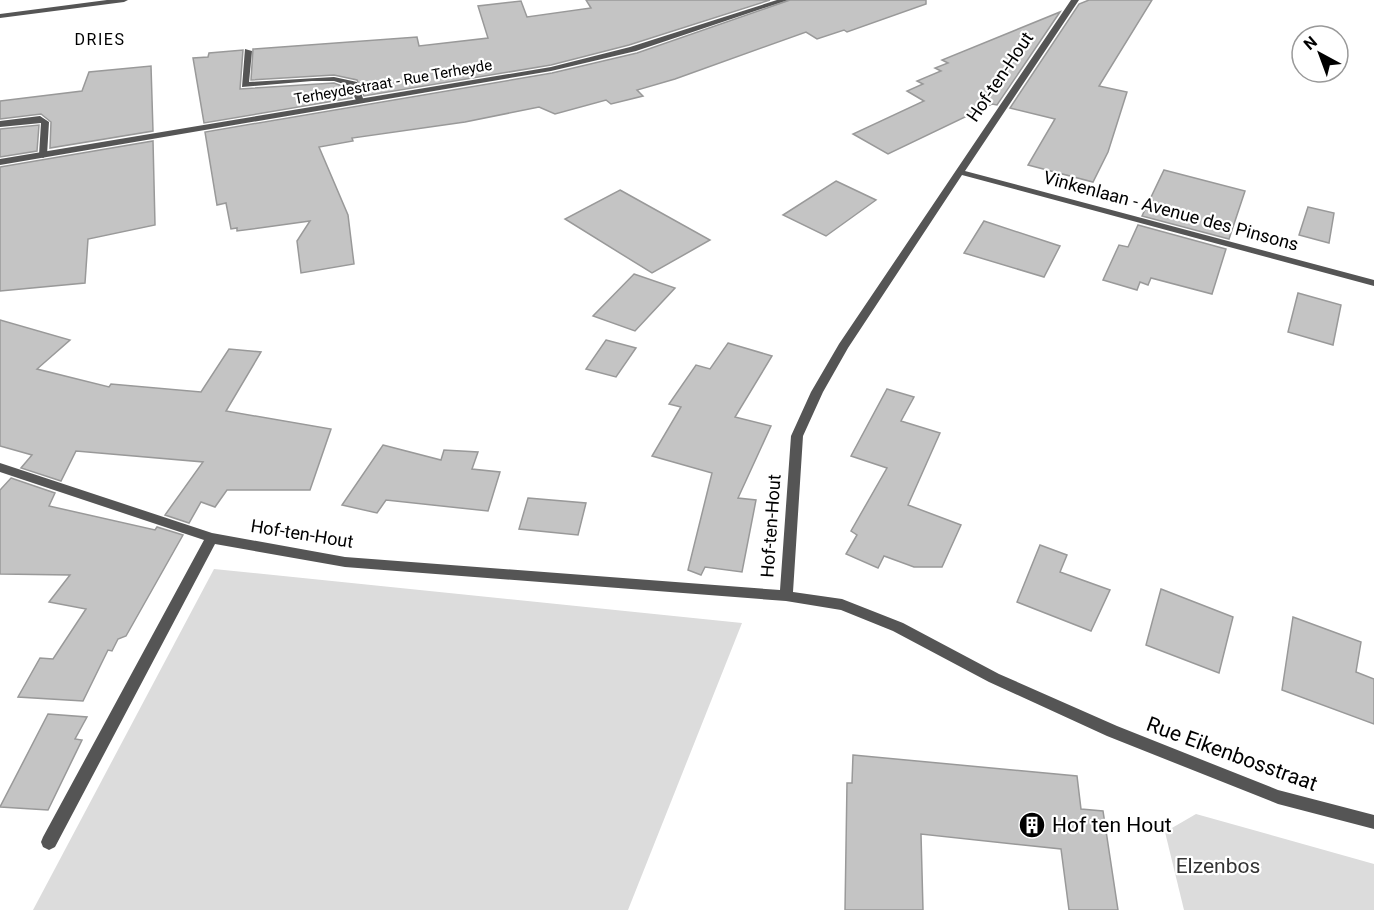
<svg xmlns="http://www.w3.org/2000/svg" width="1374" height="910" font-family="Roboto,sans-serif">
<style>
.green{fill:#dcdcdc}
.building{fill:#c4c4c4;stroke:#999;stroke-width:1.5}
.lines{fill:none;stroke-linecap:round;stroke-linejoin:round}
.service{fill:#555;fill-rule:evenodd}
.minor{fill:#555;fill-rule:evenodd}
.tertiary{fill:#555;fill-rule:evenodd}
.labels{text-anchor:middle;stroke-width:4.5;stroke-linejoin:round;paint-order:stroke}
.far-street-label{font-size:15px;fill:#000;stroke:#fff}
.far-neighbourhood-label{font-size:16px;letter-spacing:1.5px;fill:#000;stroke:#fff}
.street-label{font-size:18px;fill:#000;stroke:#fff}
.near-street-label{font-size:21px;fill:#000;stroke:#fff}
.near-poi-label{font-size:21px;fill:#000;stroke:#fff;text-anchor:start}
.near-park-label{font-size:21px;fill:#333;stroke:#fff}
</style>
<rect width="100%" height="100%" fill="#fff"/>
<!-- green -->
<g class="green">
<polygon points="214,569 742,623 628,910 33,910"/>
<polygon points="1196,814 1374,864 1374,910 1184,910 1165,832"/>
</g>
<!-- building -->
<g class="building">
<polygon points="586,0 770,0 629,45 551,65 364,96 357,80 334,75 251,80 253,49 417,37 419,46 488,38 478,6 521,1 527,17 591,8"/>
<polygon points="790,0 926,0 926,4 847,32 844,30 817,39 806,32 675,79 637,90 643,96 611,104 606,100 555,114 539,107 465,122 352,138 353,141 319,147 348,215 354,264 301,273 297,241 310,221 237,231 237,228 231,229 226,203 217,205 205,132 552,73 637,53"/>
<polygon points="1089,0 1152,0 1099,86 1127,92 1108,152 1093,182 1028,165 1055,119 1010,108 1079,4"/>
<polygon points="1060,12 997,105 992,104 888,154 853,134 924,101 907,91 923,84 917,81 941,71 935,68 948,63 942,60"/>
<polygon points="243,50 240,89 334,83 348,88 352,98 204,123 193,58 208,57 209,53"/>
<polygon points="151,66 153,131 50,148 51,122 41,114 0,119 0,101 82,91 89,72"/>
<polygon points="39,125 37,151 0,157 0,129"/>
<polygon points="153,141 155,225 88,239 85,283 0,291 0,167"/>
<polygon points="1164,170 1245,191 1229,239 1142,216"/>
<polygon points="836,181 876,200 826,236 783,215"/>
<polygon points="620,190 710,240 652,273 565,219"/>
<polygon points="1308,207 1334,213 1329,243 1299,235"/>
<polygon points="984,221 1060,246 1044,277 964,253"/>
<polygon points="1138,225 1226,249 1212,294 1151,278 1148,285 1140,282 1137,290 1103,280 1119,245 1128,247"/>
<polygon points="634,274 675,288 635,331 593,316"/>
<polygon points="1298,293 1341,305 1333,345 1288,332"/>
<polygon points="0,320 70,340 37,369 109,387 111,384 201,392 229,349 261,352 226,411 331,429 310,490 227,490 215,507 201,502 189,523 165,515 203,462 76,451 61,481 21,468 32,455 0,446"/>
<polygon points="606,340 636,348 616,377 586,369"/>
<polygon points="728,343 772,356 735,417 771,426 738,498 756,500 742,572 705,567 701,575 688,570 712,473 652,456 681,407 669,404 696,365 710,369"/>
<polygon points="887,389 914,397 901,421 940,433 908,505 961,525 942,567 914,567 884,556 878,568 846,554 857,535 851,531 887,468 851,456"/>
<polygon points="383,445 441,460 444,450 478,452 472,469 500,472 488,511 386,500 377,513 342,505"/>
<polygon points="11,478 55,493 49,506 155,530 157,527 183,535 126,636 118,639 112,651 108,650 83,701 18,697 40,658 53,659 86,609 49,602 70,575 0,574 0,490"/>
<polygon points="528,498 586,503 578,535 519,529"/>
<polygon points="1040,545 1067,555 1060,572 1110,590 1091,631 1017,602"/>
<polygon points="1161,589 1233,617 1219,673 1146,645"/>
<polygon points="1293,617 1361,642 1356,672 1374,679 1374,724 1282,690"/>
<polygon points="48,714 87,717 75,739 82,740 48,810 0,807"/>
<polygon points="853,755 1077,776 1081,809 1103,811 1118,910 1069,910 1061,849 921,834 923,910 845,910 847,783 852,783"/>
</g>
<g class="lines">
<!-- service -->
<g class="service">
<polygon points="245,49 252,51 249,82 334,77 357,82 364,101 357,103 350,86 334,81 312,81 242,87"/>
<polygon points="40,116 49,122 47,155 43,158 39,155 41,123 0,127 0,121"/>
</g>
<!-- minor -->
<g class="minor">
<polygon points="107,0 128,0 124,2 0,18 0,14"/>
<polygon points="1071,0 1079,0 965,171 1374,280 1374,286 962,175 848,348 823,392 803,436 793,592 842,599 903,623 999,674 1117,726 1278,790 1374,815 1374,829 1278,804 1107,736 989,682 893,631 841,610 786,601 345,567 215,544 55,847 49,850 43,847 41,842 43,837 204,540 0,472 0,463 212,533 345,557 780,590 791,436 811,392 839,344"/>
</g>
<!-- tertiary -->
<polygon class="tertiary" points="777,0 788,0 636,51 551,71 0,165 0,159 551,67 630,47"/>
</g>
<!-- icons -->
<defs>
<symbol id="building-disc" viewBox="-11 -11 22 22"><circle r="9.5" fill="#000" stroke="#fff"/><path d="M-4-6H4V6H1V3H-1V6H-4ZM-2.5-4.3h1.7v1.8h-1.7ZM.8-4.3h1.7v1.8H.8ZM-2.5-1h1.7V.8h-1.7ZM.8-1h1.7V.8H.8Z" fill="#fff"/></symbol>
</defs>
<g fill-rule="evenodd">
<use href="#building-disc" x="1017" y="810" width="30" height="30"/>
</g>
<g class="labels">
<!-- far-street labels -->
<g class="far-street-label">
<text transform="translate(393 82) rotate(-10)" y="5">Terheydestraat - Rue Terheyde</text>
</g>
<!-- far-neighbourhood labels -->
<g class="far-neighbourhood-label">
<text x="100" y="45">DRIES</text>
</g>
<!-- street labels -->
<g class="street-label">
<text transform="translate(1000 77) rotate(-56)" y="6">Hof-ten-Hout</text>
<text transform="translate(1171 211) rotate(15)" y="6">Vinkenlaan - Avenue des Pinsons</text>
<text transform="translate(771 526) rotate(-86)" y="6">Hof-ten-Hout</text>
<text transform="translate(302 534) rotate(9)" y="6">Hof-ten-Hout</text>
</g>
<!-- near-street labels -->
<g class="near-street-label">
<text transform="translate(1232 754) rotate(20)" y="7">Rue Eikenbosstraat</text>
</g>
<!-- near-poi labels -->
<g class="near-poi-label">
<text x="1052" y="832">Hof ten Hout</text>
</g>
<!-- near-park labels -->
<g class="near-park-label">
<text x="1218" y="873">Elzenbos</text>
</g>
</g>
<!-- north arrow -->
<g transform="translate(1320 54) rotate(319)"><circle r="28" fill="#ffffff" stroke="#999999" stroke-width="1.5"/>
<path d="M0-4.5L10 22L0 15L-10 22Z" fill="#000000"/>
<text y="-9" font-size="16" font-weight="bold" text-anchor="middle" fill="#000000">N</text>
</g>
</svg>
